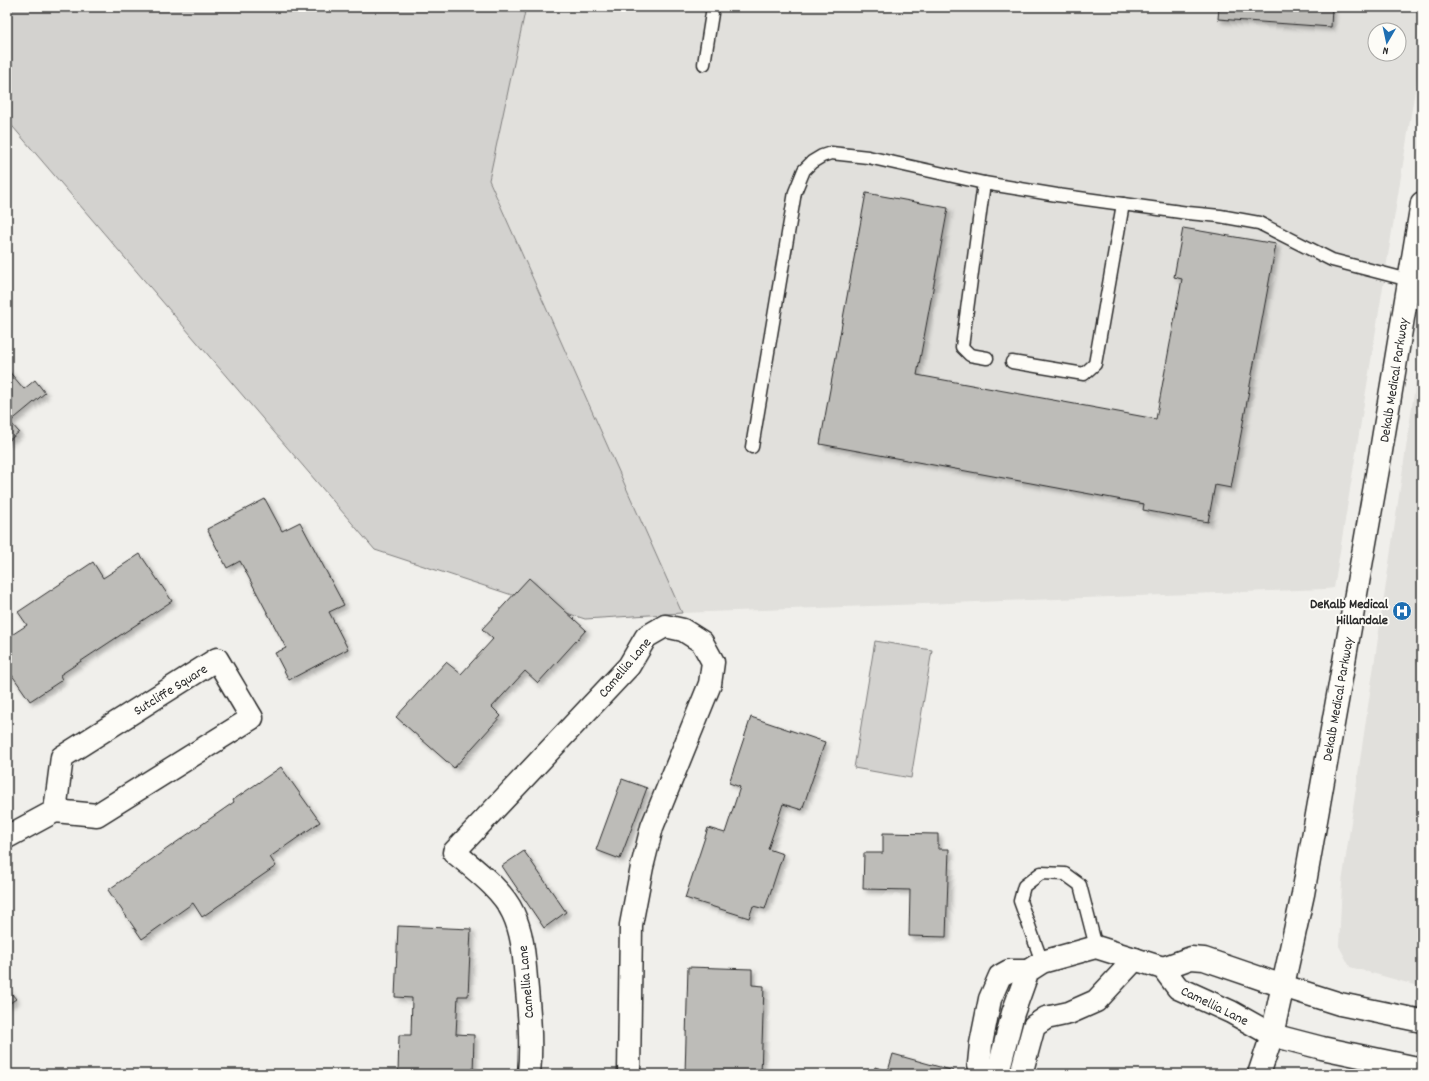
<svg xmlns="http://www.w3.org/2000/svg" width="1429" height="1081" font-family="Dekko,sans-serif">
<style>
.built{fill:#e1e0dc;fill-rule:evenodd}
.green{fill:#d3d2cf;stroke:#7f7e7d}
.building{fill:#bdbcb8;stroke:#2b2b2b;filter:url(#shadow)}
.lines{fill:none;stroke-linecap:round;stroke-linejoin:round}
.lane-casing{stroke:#2b2b2b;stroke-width:15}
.street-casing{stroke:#2b2b2b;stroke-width:25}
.secondary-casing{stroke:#2b2b2b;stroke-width:25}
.lane{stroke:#fdfcf7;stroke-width:12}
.street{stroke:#fdfcf7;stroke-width:22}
.secondary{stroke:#fdfcf7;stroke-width:22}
.labels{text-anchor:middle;stroke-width:4;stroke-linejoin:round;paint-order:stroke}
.street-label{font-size:14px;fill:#2b2b2b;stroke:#fdfcf7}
.poi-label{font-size:14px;font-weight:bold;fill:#2b2b2b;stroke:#fdfcf7;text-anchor:end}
</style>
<defs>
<filter id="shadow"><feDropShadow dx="3.5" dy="3.5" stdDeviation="2" flood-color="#0004"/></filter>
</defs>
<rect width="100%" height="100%" fill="#f0efeb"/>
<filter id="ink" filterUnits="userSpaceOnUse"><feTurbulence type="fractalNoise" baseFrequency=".025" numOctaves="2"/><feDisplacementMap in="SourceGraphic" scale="8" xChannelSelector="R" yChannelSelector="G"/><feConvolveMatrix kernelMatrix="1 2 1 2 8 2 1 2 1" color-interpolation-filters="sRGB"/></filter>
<g filter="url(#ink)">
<!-- built -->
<g class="built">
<path d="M526,7h896v40l-88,541 -9,1 -643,24 -193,-434zM1375,30h24v24h-24z"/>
<polygon points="1422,339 1422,987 1350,967 1339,946 1342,883"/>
</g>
<!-- green -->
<g class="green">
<polygon points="7,7 526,7 489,180 682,613 585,619 375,550 7,120"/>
<polygon points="875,641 932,650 911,778 854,768"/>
</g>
<!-- building -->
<g class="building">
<polygon points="1219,7 1332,7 1331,27 1218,19"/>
<polygon points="866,193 948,208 917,375 1156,419 1182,279 1174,277 1183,228 1276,244 1231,488 1215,485 1208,522 1143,510 1144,504 820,444"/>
<polygon points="7,369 24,389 35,380 45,393 10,422 19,432 7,442"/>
<polygon points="265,499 282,531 300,522 344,605 329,612 348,649 289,680 275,653 286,648 240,561 227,568 207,529"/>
<polygon points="140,554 172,601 60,675 62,680 30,701 7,668 7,638 27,625 18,612 93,562 103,578"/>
<polygon points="529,578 586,630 538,683 525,671 492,707 501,716 454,768 396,717 446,662 461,674 493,639 482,629"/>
<polygon points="751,717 825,742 802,810 783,804 768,849 783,854 765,909 753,906 749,918 685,898 708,828 725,833 740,787 729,783"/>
<polygon points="281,767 320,822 270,857 276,866 202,917 193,903 142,939 108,890 234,802 233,800"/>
<polygon points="622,779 647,788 620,859 596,850"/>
<polygon points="883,833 938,834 938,849 949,849 946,937 909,936 910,890 863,889 864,853 883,853"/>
<polygon points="524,851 566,912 544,928 502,866"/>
<polygon points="398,926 471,929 468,996 458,996 456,1034 474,1035 473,1074 398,1074 399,1035 411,1035 412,998 395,997"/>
<polygon points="688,967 752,969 752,985 764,986 761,1074 685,1074"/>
<polygon points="7,988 16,999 7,1005"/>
<polygon points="893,1054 954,1071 954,1074 873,1074 875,1067 888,1071"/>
</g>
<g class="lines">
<defs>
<g id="lane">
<polyline points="704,64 713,7"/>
<polyline points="984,183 962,347 970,355 987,358"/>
<polyline points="1012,362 1084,374 1095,364 1123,204"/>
<polyline points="752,447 795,192 804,170 812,162 822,156 831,153 868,157 984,183 1057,195 1188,213 1220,216 1259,223 1332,260 1409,280"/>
<polyline points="1042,962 1020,901 1024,886 1041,873 1065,874 1080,885 1096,947"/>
</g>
<g id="street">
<polyline points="7,837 55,811 97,815 252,718 217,659 62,757 55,811"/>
<polyline points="1163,968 1191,958 1204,959 1283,986"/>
<path d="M529,1074c3,-31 0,-64 -3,-95 -2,-22 -3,-45 -13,-66 -11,-24 -39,-44 -59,-61l175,-186 17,-29 19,-11 18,4 19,12 11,20 -3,22 -58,143 -10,40 -11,58 -2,149"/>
<polyline points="989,1074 979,1064 981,1044 990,999 1000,976 1009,971 1028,971"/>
<polyline points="1000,1074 999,1068 1013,1013 1028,971 1042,962 1096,947 1163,968 1178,988 1231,1012 1272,1035"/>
<polyline points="1021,1074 1034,1026 1046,1018 1069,1013 1096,1001 1135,959"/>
</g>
<g id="secondary">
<polyline points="1283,986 1340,1004 1422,1021"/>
<polyline points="1272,1035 1322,1048 1422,1069"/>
<polyline points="1259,1074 1272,1035 1303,894 1378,469 1422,203"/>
</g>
</defs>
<!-- lane casing -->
<use href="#lane" class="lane-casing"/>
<!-- street casing -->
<use href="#street" class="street-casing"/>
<!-- secondary casing -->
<use href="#secondary" class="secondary-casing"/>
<!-- lane -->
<use href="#lane" class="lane"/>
<!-- street -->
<use href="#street" class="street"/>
<!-- secondary -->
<use href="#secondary" class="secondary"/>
</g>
</g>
<!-- icons -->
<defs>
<symbol id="hospital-disc" viewBox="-11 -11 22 22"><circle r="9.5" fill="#1f6fb2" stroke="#fdfcf7"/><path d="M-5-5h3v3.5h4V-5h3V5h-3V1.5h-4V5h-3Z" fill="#fff"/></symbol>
</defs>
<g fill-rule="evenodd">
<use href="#hospital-disc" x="1391" y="600" width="22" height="22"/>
</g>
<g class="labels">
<!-- street labels -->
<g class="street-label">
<text transform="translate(1393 380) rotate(-81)" y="5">Dekalb Medical Parkway</text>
<text transform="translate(624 667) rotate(-50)" y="5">Camellia Lane</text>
<text transform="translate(170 689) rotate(-32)" y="5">Sutcliffe Square</text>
<text transform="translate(1337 699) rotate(-80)" y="5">Dekalb Medical Parkway</text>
<text transform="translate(525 982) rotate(-95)" y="5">Camellia Lane</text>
<text transform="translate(1215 1005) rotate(26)" y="5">Camellia Lane</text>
</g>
<!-- poi labels -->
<g class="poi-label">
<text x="1388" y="608">DeKalb Medical<tspan x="1388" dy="16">Hillandale</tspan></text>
</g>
</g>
<!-- margin -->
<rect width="1429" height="1081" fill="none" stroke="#fdfcf7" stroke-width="24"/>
<rect x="12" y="12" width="1405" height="1057" fill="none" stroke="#2b2b2b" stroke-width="1.5" filter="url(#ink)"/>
<!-- north arrow -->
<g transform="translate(1387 42) rotate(189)"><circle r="19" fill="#fdfcf7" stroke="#a9a8a5"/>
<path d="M0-3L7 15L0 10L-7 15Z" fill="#1f6fb2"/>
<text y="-6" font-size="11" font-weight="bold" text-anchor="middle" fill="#2b2b2b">N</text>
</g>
</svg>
